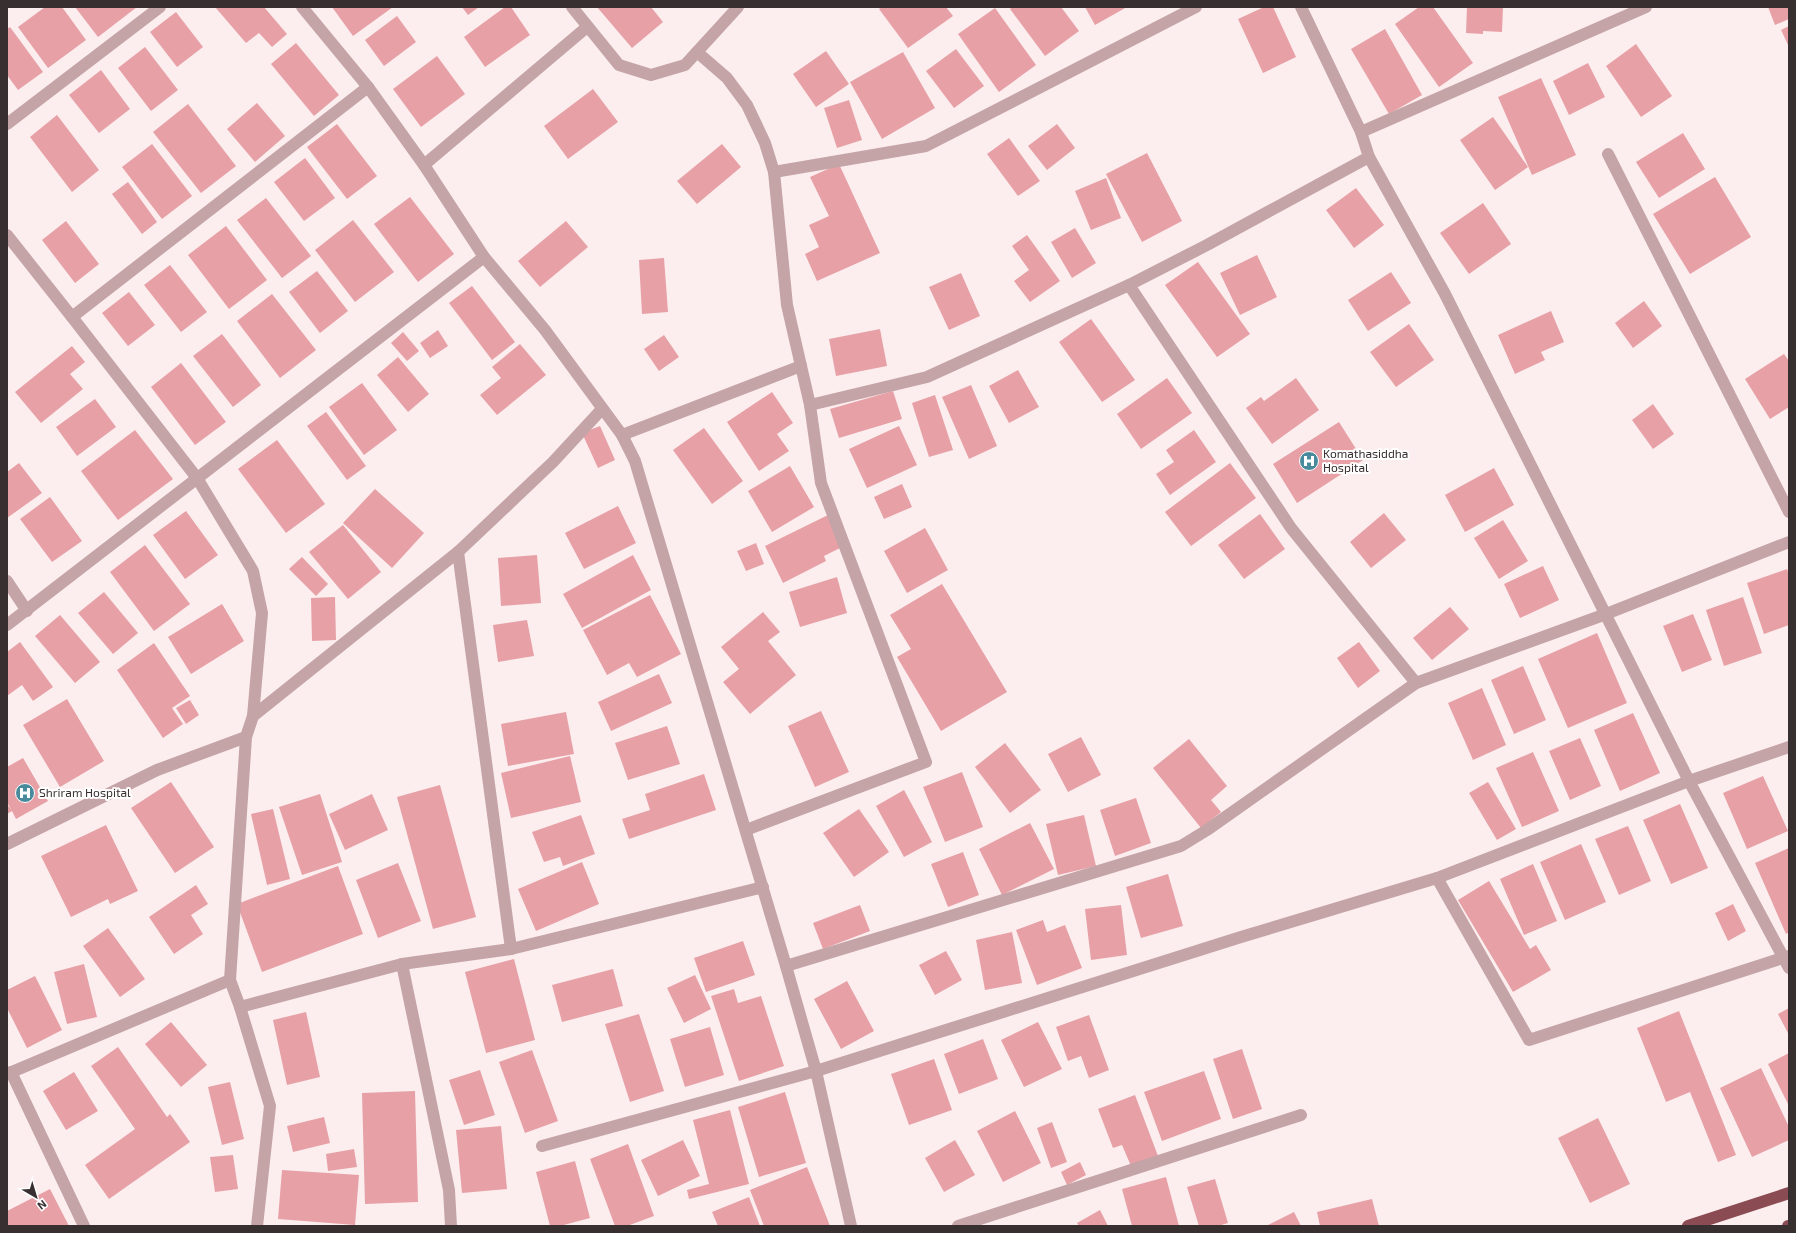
<svg xmlns="http://www.w3.org/2000/svg" width="1796" height="1233" font-family="'Exo 2',sans-serif">
<style>
.building{fill:#e7a0a6}
.lines{fill:none;stroke-linecap:round;stroke-linejoin:round}
.minor{stroke:#c5a4a7;stroke-width:12}
.highway{stroke:#8a4b52;stroke-width:12}
.labels{text-anchor:middle;stroke-width:4;stroke-linejoin:round;paint-order:stroke}
.poi-label{font-size:12px;fill:#382f30;stroke:#fff;text-anchor:start}
</style>
<rect width="100%" height="100%" fill="#fceeef"/>
<!-- building -->
<g class="building">
<polygon points="45,7 62,7 86,40 48,68 18,27"/>
<polygon points="75,7 137,7 98,37"/>
<polygon points="215,7 264,7 287,34 272,47 259,33 246,43"/>
<polygon points="332,7 393,7 353,36"/>
<polygon points="462,7 479,7 468,15"/>
<polygon points="505,7 511,7 530,35 485,67 464,37"/>
<polygon points="597,7 651,7 663,22 632,48"/>
<polygon points="882,7 946,7 953,16 908,48 879,9"/>
<polygon points="1012,7 1061,7 1079,31 1045,56 1010,9"/>
<polygon points="1085,7 1127,7 1095,25"/>
<polygon points="1264,7 1273,7 1296,57 1263,73 1238,19"/>
<polygon points="1419,7 1433,7 1473,63 1439,87 1395,24"/>
<polygon points="1467,7 1503,7 1502,32 1483,31 1483,34 1466,33"/>
<polygon points="1768,7 1789,7 1789,19 1775,25"/>
<polygon points="995,8 1036,65 999,92 958,34"/>
<polygon points="176,12 203,47 177,67 150,32"/>
<polygon points="397,16 416,42 384,66 365,40"/>
<polygon points="1789,26 1789,47 1781,30"/>
<polygon points="10,27 43,72 18,90 7,75 7,29"/>
<polygon points="1385,29 1422,95 1389,114 1351,49"/>
<polygon points="296,43 339,95 314,116 271,64"/>
<polygon points="1636,44 1672,96 1641,117 1606,66"/>
<polygon points="145,47 178,90 151,111 118,68"/>
<polygon points="956,49 984,86 954,108 926,71"/>
<polygon points="826,51 849,84 816,107 793,74"/>
<polygon points="903,52 935,108 882,139 850,82"/>
<polygon points="437,56 465,94 421,127 393,89"/>
<polygon points="1588,63 1605,97 1569,115 1553,81"/>
<polygon points="101,70 130,109 99,133 69,95"/>
<polygon points="1541,78 1576,155 1532,175 1498,97"/>
<polygon points="593,89 618,122 568,159 544,126"/>
<polygon points="849,100 862,140 837,148 824,108"/>
<polygon points="257,103 285,136 255,162 227,129"/>
<polygon points="188,104 236,166 201,193 153,132"/>
<polygon points="57,115 99,170 72,192 30,137"/>
<polygon points="1493,117 1528,167 1495,190 1460,140"/>
<polygon points="337,124 377,176 347,199 307,147"/>
<polygon points="1057,124 1075,148 1047,170 1028,146"/>
<polygon points="1683,133 1705,169 1659,198 1636,162"/>
<polygon points="1009,138 1040,181 1018,196 987,154"/>
<polygon points="152,144 192,196 162,219 122,167"/>
<polygon points="722,144 741,167 697,204 677,181"/>
<polygon points="1147,153 1182,221 1142,242 1106,174"/>
<polygon points="305,158 335,198 304,221 274,182"/>
<polygon points="839,164 880,253 817,281 805,254 819,247 809,225 829,216 810,177"/>
<polygon points="1715,177 1751,237 1690,274 1653,214"/>
<polygon points="1106,178 1121,218 1091,230 1075,191"/>
<polygon points="128,182 157,222 142,234 112,194"/>
<polygon points="1356,188 1384,225 1354,248 1326,210"/>
<polygon points="410,197 454,254 418,282 374,224"/>
<polygon points="266,198 311,256 282,278 237,220"/>
<polygon points="1483,203 1511,244 1469,274 1440,233"/>
<polygon points="353,220 394,272 355,302 315,250"/>
<polygon points="66,221 99,264 75,283 42,240"/>
<polygon points="566,221 588,247 540,287 518,261"/>
<polygon points="226,226 267,280 229,309 188,255"/>
<polygon points="1075,228 1096,263 1072,278 1051,242"/>
<polygon points="1027,235 1060,281 1030,302 1014,281 1029,270 1012,246"/>
<polygon points="1257,255 1277,297 1240,315 1220,273"/>
<polygon points="664,258 668,312 642,314 639,260"/>
<polygon points="1198,262 1250,334 1217,357 1165,285"/>
<polygon points="170,265 207,312 181,332 144,285"/>
<polygon points="317,271 348,311 320,333 289,292"/>
<polygon points="1391,272 1411,303 1368,331 1348,300"/>
<polygon points="961,273 980,316 949,330 929,287"/>
<polygon points="472,286 515,342 492,360 449,303"/>
<polygon points="129,292 155,325 128,346 102,313"/>
<polygon points="272,294 316,350 280,378 237,321"/>
<polygon points="1644,301 1662,326 1633,348 1615,323"/>
<polygon points="1551,311 1564,342 1541,352 1545,360 1515,374 1498,335"/>
<polygon points="1091,319 1135,380 1102,402 1059,342"/>
<polygon points="1409,324 1434,360 1396,387 1370,352"/>
<polygon points="880,329 887,366 836,376 829,339"/>
<polygon points="438,330 448,346 430,358 420,343"/>
<polygon points="403,332 419,351 407,361 391,343"/>
<polygon points="222,334 261,385 233,407 193,356"/>
<polygon points="664,335 679,357 659,371 644,349"/>
<polygon points="520,344 546,375 497,415 480,395 501,378 492,367"/>
<polygon points="72,346 85,362 70,374 83,389 41,423 15,392"/>
<polygon points="1784,354 1789,361 1789,407 1770,419 1745,379"/>
<polygon points="398,357 429,394 408,412 377,375"/>
<polygon points="181,363 226,422 195,445 151,387"/>
<polygon points="1018,370 1039,407 1009,423 989,386"/>
<polygon points="1167,378 1192,413 1141,449 1117,414"/>
<polygon points="1296,378 1319,410 1272,444 1246,408 1261,397 1264,401"/>
<polygon points="362,383 397,430 364,455 329,407"/>
<polygon points="971,385 997,446 969,459 942,397"/>
<polygon points="893,391 902,419 839,438 830,409"/>
<polygon points="772,392 793,423 777,434 789,451 759,471 727,422"/>
<polygon points="935,395 953,450 929,457 912,403"/>
<polygon points="95,399 116,427 77,456 56,427"/>
<polygon points="1653,404 1674,434 1653,449 1632,420"/>
<polygon points="326,412 366,466 347,480 307,426"/>
<polygon points="1339,422 1363,460 1297,503 1273,464"/>
<polygon points="600,426 615,460 598,468 582,433"/>
<polygon points="899,426 917,465 867,488 849,449"/>
<polygon points="704,428 743,481 712,504 673,450"/>
<polygon points="135,430 173,479 118,520 81,471"/>
<polygon points="1194,430 1216,462 1170,495 1156,474 1174,462 1166,450"/>
<polygon points="277,440 325,504 286,533 238,469"/>
<polygon points="19,463 42,493 7,518 7,472"/>
<polygon points="1230,463 1256,498 1191,546 1165,512"/>
<polygon points="790,466 814,507 772,532 748,491"/>
<polygon points="1494,468 1514,505 1465,532 1445,495"/>
<polygon points="902,484 912,507 884,519 874,497"/>
<polygon points="375,489 424,533 392,568 343,523"/>
<polygon points="50,497 82,541 52,562 20,519"/>
<polygon points="618,506 636,543 584,569 565,533"/>
<polygon points="186,511 218,555 185,579 153,535"/>
<polygon points="1384,513 1406,540 1371,568 1350,542"/>
<polygon points="1260,514 1285,549 1244,579 1218,545"/>
<polygon points="828,515 844,546 824,556 826,561 783,583 765,546"/>
<polygon points="1503,520 1528,561 1499,579 1474,538"/>
<polygon points="343,525 381,572 348,599 309,552"/>
<polygon points="925,528 948,570 907,593 884,551"/>
<polygon points="756,543 764,564 746,571 737,551"/>
<polygon points="145,545 190,604 154,631 110,572"/>
<polygon points="537,555 541,603 501,606 498,558"/>
<polygon points="633,555 651,590 582,628 563,594"/>
<polygon points="302,557 328,584 316,596 289,569"/>
<polygon points="1543,566 1559,600 1520,618 1504,584"/>
<polygon points="1787,569 1789,575 1789,625 1764,634 1747,583"/>
<polygon points="837,577 847,613 800,627 789,592"/>
<polygon points="942,584 1007,692 941,731 897,657 911,649 890,615"/>
<polygon points="104,592 138,633 113,654 78,613"/>
<polygon points="650,595 681,654 637,677 629,663 607,675 583,630"/>
<polygon points="335,597 336,640 312,641 311,598"/>
<polygon points="1743,597 1762,653 1724,666 1706,610"/>
<polygon points="222,604 244,641 191,674 168,637"/>
<polygon points="1450,607 1469,629 1432,660 1413,638"/>
<polygon points="763,612 780,632 768,641 796,675 750,714 723,682 739,669 721,647"/>
<polygon points="1693,614 1712,660 1682,672 1663,626"/>
<polygon points="60,615 100,662 75,683 35,636"/>
<polygon points="527,620 534,656 498,662 493,625"/>
<polygon points="1597,633 1627,703 1568,728 1538,659"/>
<polygon points="20,642 53,687 33,701 22,685 7,696 7,652"/>
<polygon points="1359,642 1380,671 1358,688 1337,658"/>
<polygon points="154,643 190,696 172,708 183,724 163,738 117,670"/>
<polygon points="1523,666 1546,720 1514,734 1491,680"/>
<polygon points="659,674 672,703 611,731 598,702"/>
<polygon points="1482,688 1506,745 1473,760 1448,703"/>
<polygon points="67,699 104,761 60,787 23,725"/>
<polygon points="190,700 199,715 186,724 176,708"/>
<polygon points="821,711 849,772 815,787 788,726"/>
<polygon points="566,712 574,754 508,766 501,724"/>
<polygon points="1633,713 1660,773 1620,791 1594,730"/>
<polygon points="667,726 680,764 628,780 615,743"/>
<polygon points="1081,737 1101,775 1068,792 1048,754"/>
<polygon points="1580,738 1601,786 1570,800 1549,751"/>
<polygon points="1189,739 1227,786 1211,800 1221,812 1201,828 1153,768"/>
<polygon points="1005,743 1041,790 1010,813 975,767"/>
<polygon points="1533,752 1559,811 1522,827 1496,768"/>
<polygon points="570,756 581,802 511,818 501,773"/>
<polygon points="23,758 48,801 16,819 12,811 7,814 7,804 11,810 7,802 7,767"/>
<polygon points="962,772 983,827 945,842 923,787"/>
<polygon points="704,774 716,810 629,839 622,819 650,810 645,794"/>
<polygon points="1763,776 1788,831 1747,849 1723,793"/>
<polygon points="171,782 214,847 175,873 131,808"/>
<polygon points="1488,782 1516,829 1497,840 1469,793"/>
<polygon points="440,785 476,917 433,929 397,797"/>
<polygon points="904,790 932,842 904,857 876,806"/>
<polygon points="320,794 342,862 302,875 279,807"/>
<polygon points="372,794 388,830 345,850 329,814"/>
<polygon points="1136,798 1151,843 1115,856 1100,810"/>
<polygon points="1680,804 1708,868 1671,884 1643,820"/>
<polygon points="273,809 290,879 267,885 251,814"/>
<polygon points="859,809 889,852 854,877 823,833"/>
<polygon points="581,815 595,854 563,866 560,857 544,862 532,832"/>
<polygon points="1084,815 1096,866 1058,875 1046,824"/>
<polygon points="1030,823 1054,869 1002,895 979,849"/>
<polygon points="106,825 138,891 110,904 108,899 71,917 41,856"/>
<polygon points="1628,826 1651,881 1619,895 1595,839"/>
<polygon points="1581,844 1606,902 1565,920 1540,862"/>
<polygon points="1789,848 1789,932 1786,934 1755,863"/>
<polygon points="963,852 979,895 948,907 931,864"/>
<polygon points="582,862 599,904 536,931 518,889"/>
<polygon points="398,863 421,921 378,938 356,880"/>
<polygon points="1533,864 1557,921 1524,935 1500,879"/>
<polygon points="338,866 363,934 262,972 237,904"/>
<polygon points="1168,874 1183,926 1141,938 1126,887"/>
<polygon points="1489,881 1530,949 1536,945 1551,970 1513,992 1458,900"/>
<polygon points="196,885 208,904 191,915 203,934 174,954 149,917"/>
<polygon points="1733,904 1746,931 1728,941 1715,913"/>
<polygon points="860,905 870,931 823,949 813,923"/>
<polygon points="1121,905 1127,955 1091,960 1085,909"/>
<polygon points="1043,920 1047,932 1065,925 1082,968 1037,985 1016,930"/>
<polygon points="108,928 145,979 120,997 83,946"/>
<polygon points="1012,932 1022,983 985,990 976,940"/>
<polygon points="743,941 755,975 706,992 694,958"/>
<polygon points="946,951 962,980 935,995 919,965"/>
<polygon points="514,959 535,1040 486,1053 465,972"/>
<polygon points="84,964 97,1017 67,1024 54,972"/>
<polygon points="613,969 623,1006 562,1022 552,985"/>
<polygon points="695,975 711,1009 684,1023 667,988"/>
<polygon points="35,976 62,1030 27,1048 7,1008 7,990"/>
<polygon points="847,981 874,1031 841,1049 814,999"/>
<polygon points="734,989 738,1003 761,996 784,1066 739,1081 711,996"/>
<polygon points="1789,1008 1789,1035 1778,1014"/>
<polygon points="1679,1011 1736,1155 1718,1162 1690,1092 1666,1102 1637,1028"/>
<polygon points="306,1012 320,1077 287,1085 273,1020"/>
<polygon points="639,1014 664,1091 630,1102 605,1024"/>
<polygon points="1089,1015 1109,1070 1089,1078 1081,1056 1068,1061 1056,1027"/>
<polygon points="171,1022 207,1065 181,1087 145,1044"/>
<polygon points="1038,1022 1062,1069 1024,1087 1001,1040"/>
<polygon points="710,1027 724,1075 685,1087 670,1039"/>
<polygon points="983,1039 998,1079 959,1094 944,1054"/>
<polygon points="118,1047 167,1117 170,1114 190,1142 109,1199 85,1165 135,1129 91,1066"/>
<polygon points="1242,1049 1262,1109 1233,1119 1213,1059"/>
<polygon points="532,1050 558,1121 525,1133 499,1062"/>
<polygon points="1789,1053 1789,1106 1768,1064"/>
<polygon points="934,1059 952,1110 909,1125 891,1074"/>
<polygon points="1761,1068 1789,1127 1789,1140 1752,1157 1720,1088"/>
<polygon points="480,1070 495,1115 464,1125 449,1080"/>
<polygon points="1204,1071 1221,1119 1162,1141 1144,1092"/>
<polygon points="74,1072 98,1111 66,1130 43,1091"/>
<polygon points="230,1082 244,1139 222,1145 208,1087"/>
<polygon points="415,1091 418,1202 365,1204 362,1093"/>
<polygon points="785,1092 806,1163 759,1177 738,1107"/>
<polygon points="1135,1095 1158,1156 1131,1166 1122,1145 1113,1148 1098,1109"/>
<polygon points="730,1110 749,1184 689,1199 687,1190 709,1184 693,1120"/>
<polygon points="1015,1111 1041,1163 1003,1182 977,1131"/>
<polygon points="324,1117 330,1143 293,1152 287,1126"/>
<polygon points="1598,1118 1630,1184 1590,1203 1558,1138"/>
<polygon points="1052,1122 1067,1162 1051,1168 1037,1128"/>
<polygon points="501,1126 507,1189 462,1193 456,1130"/>
<polygon points="683,1140 700,1176 658,1196 641,1160"/>
<polygon points="955,1140 975,1175 944,1192 925,1158"/>
<polygon points="628,1144 654,1216 627,1226 615,1226 590,1159"/>
<polygon points="354,1149 357,1167 328,1171 326,1154"/>
<polygon points="233,1155 238,1189 215,1192 210,1157"/>
<polygon points="575,1161 590,1218 560,1226 550,1226 536,1172"/>
<polygon points="1080,1162 1086,1175 1067,1185 1061,1172"/>
<polygon points="807,1167 830,1226 764,1226 750,1190"/>
<polygon points="282,1170 359,1175 355,1225 278,1219"/>
<polygon points="1166,1177 1179,1226 1132,1226 1122,1189"/>
<polygon points="1215,1179 1228,1223 1218,1226 1199,1226 1187,1187"/>
<polygon points="50,1189 69,1226 7,1226 7,1211"/>
<polygon points="749,1197 760,1226 718,1226 712,1212"/>
<polygon points="1372,1199 1379,1226 1320,1226 1317,1212"/>
<polygon points="1100,1210 1108,1226 1079,1226 1077,1223"/>
<polygon points="1294,1212 1301,1226 1266,1226"/>
</g>
<g class="lines">
<!-- minor -->
<g class="minor">
<polyline points="302,7 368,87 424,165 484,257 545,330 622,435 635,461 786,966 816,1071 851,1226"/>
<polyline points="572,7 619,65 651,75 685,65 738,7"/>
<polyline points="1301,7 1361,132 1369,157 1445,294 1689,781 1789,968"/>
<polyline points="697,52 727,78 747,105 765,143 774,172 787,305 810,405 821,483 926,762 746,830"/>
<polyline points="7,124 160,7"/>
<polyline points="1361,132 1646,7"/>
<polyline points="1608,154 1789,512"/>
<polyline points="424,165 587,27"/>
<polyline points="774,172 926,146 1196,7"/>
<polyline points="7,235 72,317 197,478 253,571 262,613 253,716 246,737 230,980 240,1007 270,1106 257,1226"/>
<polyline points="1129,285 1291,528 1416,683"/>
<polyline points="72,317 368,87"/>
<polyline points="810,405 927,377 1129,285 1207,245 1369,157"/>
<polyline points="622,435 801,366"/>
<polyline points="458,552 511,949"/>
<polyline points="7,581 27,611"/>
<polyline points="7,625 484,257"/>
<polyline points="253,716 458,552 553,462 602,409"/>
<polyline points="7,844 157,770 246,737"/>
<polyline points="1437,878 1689,781 1789,747"/>
<polyline points="402,964 511,949 763,887"/>
<polyline points="786,966 1181,846 1207,830 1416,683 1606,614 1789,542"/>
<polyline points="240,1007 402,964 449,1190 451,1226"/>
<polyline points="11,1072 84,1226"/>
<polyline points="7,1074 230,980"/>
<polyline points="542,1146 816,1071 1241,937 1437,878 1529,1040 1789,956"/>
<polyline points="958,1226 1301,1115"/>
</g>
<!-- highway -->
<g class="highway">
<polyline points="1688,1226 1789,1193"/>
<polyline points="1788,1226 1789,1226"/>
</g>
</g>
<!-- icons -->
<defs>
<symbol id="hospital-disc" viewBox="-11 -11 22 22"><circle r="9.5" fill="#498b9c" stroke="#fff"/><path d="M-5-5h3v3.5h4V-5h3V5h-3V1.5h-4V5h-3Z" fill="#fff"/></symbol>
</defs>
<g fill-rule="evenodd">
<use href="#hospital-disc" x="1298" y="450" width="22" height="22"/>
<use href="#hospital-disc" x="14" y="782" width="22" height="22"/>
</g>
<g class="labels">
<!-- poi labels -->
<g class="poi-label">
<text x="1323" y="458">Komathasiddha<tspan x="1323" dy="14">Hospital</tspan></text>
<text x="39" y="797">Shriram Hospital</text>
</g>
</g>
<!-- border -->
<rect width="1796" height="1233" fill="none" stroke="#382f30" stroke-width="16"/>
<!-- north arrow -->
<g transform="translate(36 1197) rotate(142)" stroke="#ffffff" stroke-width="3" paint-order="stroke">
<path d="M0-3L7 15L0 10L-7 15Z" fill="#382f30"/>
<text y="-6" font-size="11" font-weight="bold" text-anchor="middle" fill="#382f30">N</text>
</g>
</svg>
